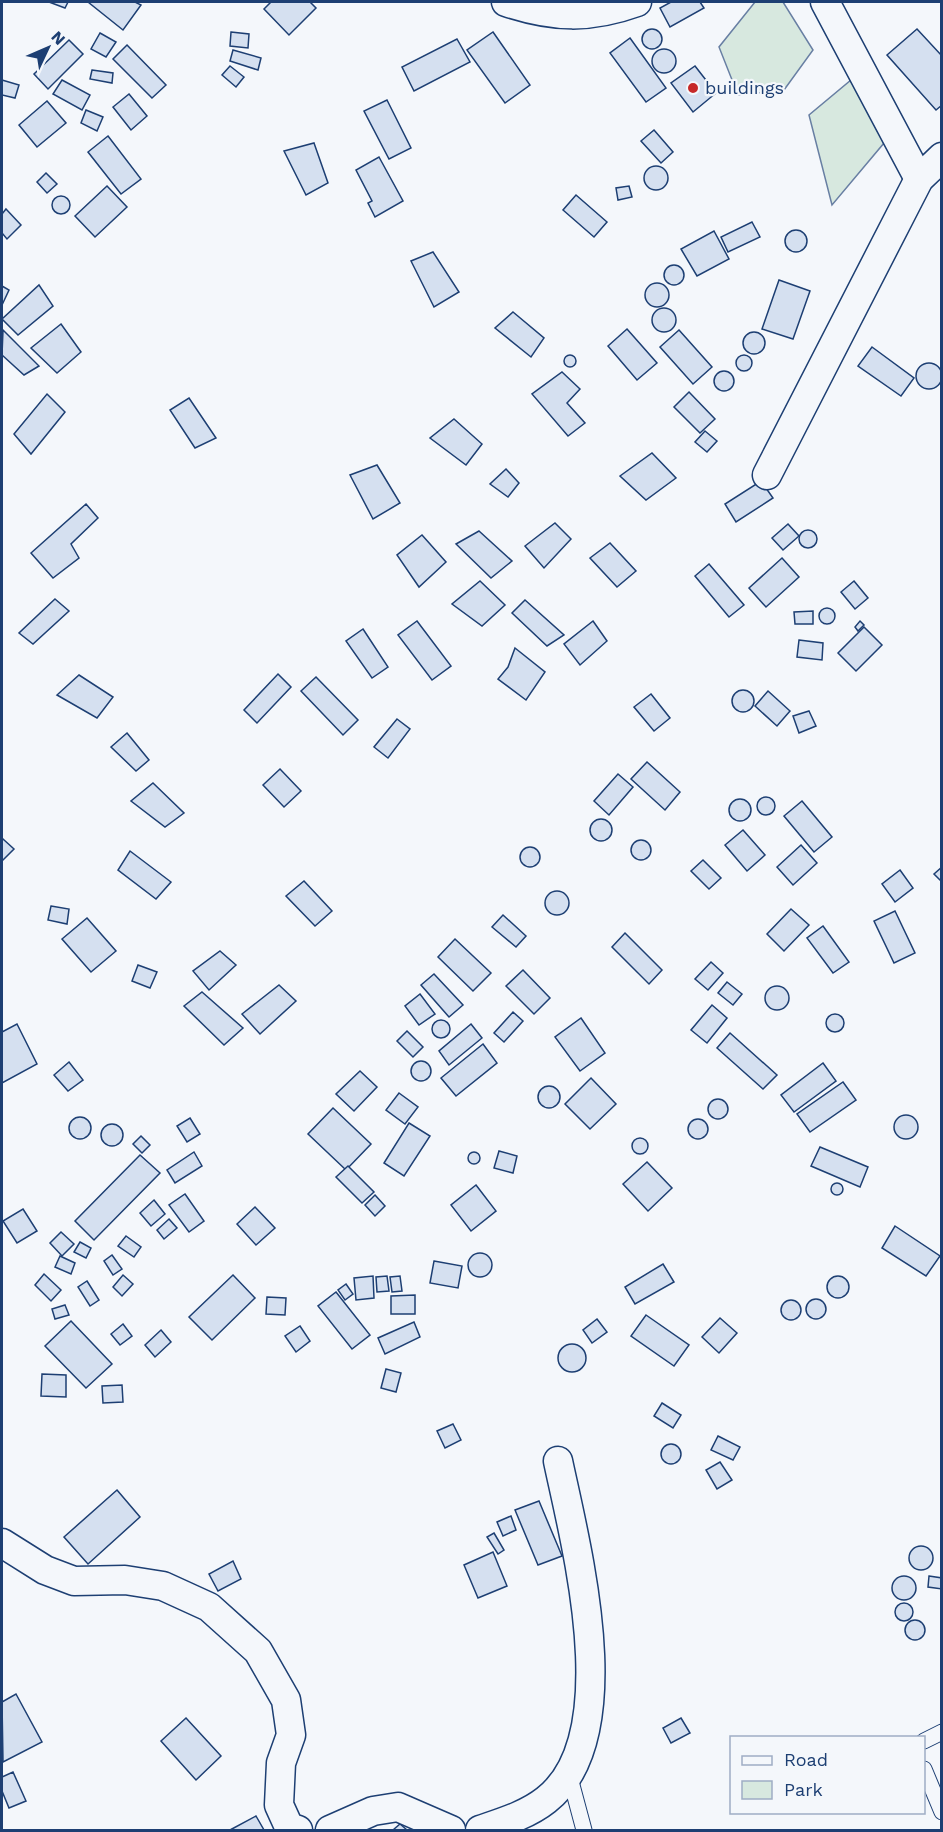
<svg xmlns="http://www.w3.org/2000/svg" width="943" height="1832" font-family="'Work Sans',sans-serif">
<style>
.green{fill:#d7e8df;stroke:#687fa3;stroke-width:1.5}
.building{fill:#d5e0f0;stroke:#1d3f73;stroke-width:1.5}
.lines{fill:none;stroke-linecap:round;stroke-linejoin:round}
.service-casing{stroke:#1d3f73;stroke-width:17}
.minor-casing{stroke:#1d3f73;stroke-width:31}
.service{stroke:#f4f7fb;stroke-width:15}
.minor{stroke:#f4f7fb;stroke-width:28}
.poi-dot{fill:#c62828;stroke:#f4f7fb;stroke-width:2}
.labels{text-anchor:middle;stroke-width:4.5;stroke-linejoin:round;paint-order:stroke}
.poi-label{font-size:18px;fill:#1d3f73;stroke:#f4f7fb;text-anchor:start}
</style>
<rect width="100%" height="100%" fill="#f4f7fb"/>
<!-- green -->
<g class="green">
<polygon points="755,2 783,2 813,50 784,90 738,95 719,47"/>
<polygon points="857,75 884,143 832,205 809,115"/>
</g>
<!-- building -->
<g class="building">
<polygon points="49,2 68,2 65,8"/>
<polygon points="88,2 135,2 141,5 123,30"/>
<polygon points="271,2 310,2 316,8 289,35 264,9"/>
<polygon points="671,2 700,2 704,8 670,27 660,8"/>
<circle cx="652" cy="39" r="10"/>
<polygon points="917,29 942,56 942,105 936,110 887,55"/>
<polygon points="231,32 249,34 248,48 230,46"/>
<polygon points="493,32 530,85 505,103 467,50"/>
<polygon points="100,33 116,42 106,57 91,49"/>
<polygon points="630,38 666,88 646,102 610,53"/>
<polygon points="457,39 470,62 414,91 402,67"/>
<polygon points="69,40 83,54 48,89 34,74"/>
<polygon points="127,45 166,85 152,98 113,59"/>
<circle cx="664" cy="61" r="12"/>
<polygon points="233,50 261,58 258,70 230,61"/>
<polygon points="230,66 244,77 236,87 222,75"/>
<polygon points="695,66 716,93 693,112 671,83"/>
<polygon points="92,70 113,73 112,83 90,79"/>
<polygon points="2,80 19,85 15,98 2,95"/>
<polygon points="62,80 90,95 82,110 53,94"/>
<polygon points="129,94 147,116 131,130 113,107"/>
<polygon points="387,100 411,148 389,159 364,111"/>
<polygon points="47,101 66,123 37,147 19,125"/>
<polygon points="86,110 103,117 97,131 81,123"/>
<polygon points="654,130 673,152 661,163 641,141"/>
<polygon points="108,136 141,179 121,194 88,152"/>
<polygon points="314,143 328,183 306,195 284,151"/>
<polygon points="379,157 403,201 375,217 368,203 372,201 356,170"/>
<circle cx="656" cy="178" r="12"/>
<polygon points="46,173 57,184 47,193 37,182"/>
<polygon points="107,186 127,207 95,237 75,216"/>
<polygon points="629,186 632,197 618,200 616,188"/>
<polygon points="576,195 607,222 594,237 563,210"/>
<circle cx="61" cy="205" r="9"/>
<polygon points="6,209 21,225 7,239 2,233 2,214"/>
<polygon points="752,222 760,237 728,252 721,237"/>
<circle cx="796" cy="241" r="11"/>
<polygon points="714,231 729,259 697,276 681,249"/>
<polygon points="433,252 459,292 434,307 411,261"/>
<circle cx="674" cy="275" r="10"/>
<polygon points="779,280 810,291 793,339 762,329"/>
<circle cx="657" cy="295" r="12"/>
<polygon points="39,285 53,306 18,335 2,319"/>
<polygon points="2,286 9,290 2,305"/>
<circle cx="664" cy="320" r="12"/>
<polygon points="513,312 544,338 531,357 495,328"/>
<polygon points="61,324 81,352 57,373 31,348"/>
<polygon points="627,329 657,363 637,380 608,346"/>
<polygon points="3,330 39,366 24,375 2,355"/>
<polygon points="679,330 712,367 693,384 660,347"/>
<circle cx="754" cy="343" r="11"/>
<polygon points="872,347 914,378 901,396 858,366"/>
<circle cx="570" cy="361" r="6"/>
<circle cx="744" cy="363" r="8"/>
<circle cx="929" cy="376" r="13"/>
<circle cx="724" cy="381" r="10"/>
<polygon points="562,372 580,389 567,403 585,423 568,436 532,394"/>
<polygon points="689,392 715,419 700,433 674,407"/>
<polygon points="47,394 65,412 31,454 14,434"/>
<polygon points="189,398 216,438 195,448 170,410"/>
<polygon points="454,419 482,444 466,465 430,438"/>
<polygon points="705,431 717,441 707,452 695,442"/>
<polygon points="652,453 676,478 646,500 620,476"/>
<polygon points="377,465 400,503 373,519 350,475"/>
<polygon points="506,469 519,483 508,497 490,484"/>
<polygon points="761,481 773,498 736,522 725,504"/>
<polygon points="86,504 98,518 71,544 79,558 53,578 31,553"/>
<polygon points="555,523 571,539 544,568 525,546"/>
<polygon points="788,524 799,536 783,550 772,538"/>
<circle cx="808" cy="539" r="9"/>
<polygon points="479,531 512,561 491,578 456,544"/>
<polygon points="422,535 446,562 419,587 397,555"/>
<polygon points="610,543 636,571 617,587 590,558"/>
<polygon points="782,558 799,577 766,607 749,588"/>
<polygon points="709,564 744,605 729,617 695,576"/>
<polygon points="480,581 505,605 482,626 452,604"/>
<polygon points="854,581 868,598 855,609 841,592"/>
<polygon points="55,599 69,611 33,644 19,633"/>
<polygon points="525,600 564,635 547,646 512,613"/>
<circle cx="827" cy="616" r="8"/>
<polygon points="813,611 813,624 795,624 794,612"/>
<polygon points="417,621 451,666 432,680 398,635"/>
<polygon points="593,621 607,641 580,665 564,644"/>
<polygon points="860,621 864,625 858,631 855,627"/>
<polygon points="864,627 882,645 856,671 838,653"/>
<polygon points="363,629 388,667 372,678 346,641"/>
<polygon points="799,640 823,643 822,660 797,657"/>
<polygon points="515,648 545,672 526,700 498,679 508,667"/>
<polygon points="278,674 291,687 257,723 244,710"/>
<polygon points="79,675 113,697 97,718 57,695"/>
<polygon points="316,677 358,720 343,735 301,691"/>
<circle cx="743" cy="701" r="11"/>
<polygon points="768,691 790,711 777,726 755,706"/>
<polygon points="651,694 670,718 654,731 634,707"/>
<polygon points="809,711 816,726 799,733 793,716"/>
<polygon points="397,719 410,729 388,758 374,747"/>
<polygon points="127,733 149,760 136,771 111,747"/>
<polygon points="647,762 680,792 665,810 631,779"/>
<polygon points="280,769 301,791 284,807 263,785"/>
<polygon points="618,774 633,787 609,815 594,801"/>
<polygon points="153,783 184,813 165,827 131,801"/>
<circle cx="766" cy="806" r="9"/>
<circle cx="740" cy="810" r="11"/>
<polygon points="802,801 832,837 814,852 784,816"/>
<circle cx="601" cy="830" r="11"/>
<polygon points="743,830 765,855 747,871 725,845"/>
<polygon points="3,839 14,849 2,861 2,841"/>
<circle cx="641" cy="850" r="10"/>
<polygon points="801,845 817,863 793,885 777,867"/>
<circle cx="530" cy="857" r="10"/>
<polygon points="130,851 171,882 156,899 118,870"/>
<polygon points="703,860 721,878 709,889 691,871"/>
<polygon points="942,867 942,882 934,874"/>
<polygon points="900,870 913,888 895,902 882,884"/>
<polygon points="304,881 332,911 315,926 286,896"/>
<circle cx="557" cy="903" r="12"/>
<polygon points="51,906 69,909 67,924 48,920"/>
<polygon points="791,909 809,925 784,951 767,934"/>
<polygon points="895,911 915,953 894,963 874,921"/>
<polygon points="503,915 526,936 516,947 492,927"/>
<polygon points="87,918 116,951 91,972 62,939"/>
<polygon points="823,926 849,962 833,973 807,938"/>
<polygon points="625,933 662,970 649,984 612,947"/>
<polygon points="455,939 491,973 473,991 438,957"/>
<polygon points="220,951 236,965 209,990 193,971"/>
<polygon points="711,962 723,973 708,990 695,979"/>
<polygon points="138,965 157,972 150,988 132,981"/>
<polygon points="523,970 550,998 534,1014 506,986"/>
<polygon points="434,974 463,1005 449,1017 421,985"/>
<polygon points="727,982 742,994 733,1005 718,993"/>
<polygon points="279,985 296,1001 260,1034 242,1014"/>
<circle cx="777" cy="998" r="12"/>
<polygon points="202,992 243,1028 224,1045 184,1006"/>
<polygon points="420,994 435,1014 419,1025 405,1006"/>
<polygon points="712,1005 727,1018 707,1043 691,1030"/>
<polygon points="513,1012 523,1021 504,1042 494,1033"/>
<circle cx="835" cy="1023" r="9"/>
<polygon points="581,1018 605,1053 580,1071 555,1037"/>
<circle cx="441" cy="1029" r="9"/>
<polygon points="17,1024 37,1064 2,1083 2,1032"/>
<polygon points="471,1024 482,1038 449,1065 439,1051"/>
<polygon points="407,1031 423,1047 413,1057 397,1041"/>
<polygon points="730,1033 777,1075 763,1089 717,1048"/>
<polygon points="483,1044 497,1063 456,1096 441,1078"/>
<circle cx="421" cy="1071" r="10"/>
<polygon points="69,1062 83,1080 68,1091 54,1075"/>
<polygon points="823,1063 836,1081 794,1112 781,1095"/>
<polygon points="360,1071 377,1087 354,1111 336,1094"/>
<polygon points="591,1078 616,1104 590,1129 565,1104"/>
<polygon points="843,1082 856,1100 810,1132 797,1114"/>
<circle cx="549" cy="1097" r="11"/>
<polygon points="399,1093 418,1107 405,1124 386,1110"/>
<circle cx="718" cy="1109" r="10"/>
<polygon points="333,1108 371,1144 346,1170 308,1134"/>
<circle cx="906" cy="1127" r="12"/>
<circle cx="80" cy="1128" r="11"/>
<polygon points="190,1118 200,1134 187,1142 177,1126"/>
<circle cx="698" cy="1129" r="10"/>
<polygon points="409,1123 430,1136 404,1176 384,1163"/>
<circle cx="112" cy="1135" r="11"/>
<polygon points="141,1136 150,1145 142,1153 133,1144"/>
<circle cx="640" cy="1146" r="8"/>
<polygon points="820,1147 868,1167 860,1187 811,1166"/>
<polygon points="499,1151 517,1156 513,1173 494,1168"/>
<circle cx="474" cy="1158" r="6"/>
<polygon points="194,1152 202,1166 175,1183 167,1170"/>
<polygon points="140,1155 160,1173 94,1240 75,1221"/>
<polygon points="647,1162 672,1188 648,1211 623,1184"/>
<polygon points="348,1166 374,1192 362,1203 336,1177"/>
<circle cx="837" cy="1189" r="6"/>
<polygon points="476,1185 496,1211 471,1231 451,1205"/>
<polygon points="185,1194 204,1221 189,1232 169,1205"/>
<polygon points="375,1195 385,1206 375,1216 365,1205"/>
<polygon points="154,1200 165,1214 151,1226 140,1213"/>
<polygon points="255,1207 275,1228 256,1245 237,1224"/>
<polygon points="23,1209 37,1231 17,1243 3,1221"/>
<polygon points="169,1219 177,1228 164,1239 157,1230"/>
<polygon points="895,1226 940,1256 926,1276 882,1248"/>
<polygon points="61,1232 74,1244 62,1256 50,1243"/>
<polygon points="126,1236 141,1247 134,1257 118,1246"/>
<polygon points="80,1242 91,1248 86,1258 74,1252"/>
<circle cx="480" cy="1265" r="12"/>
<polygon points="112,1255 122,1269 113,1275 104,1261"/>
<polygon points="60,1256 75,1263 71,1274 55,1267"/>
<polygon points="434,1261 462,1266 458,1288 430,1283"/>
<polygon points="663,1264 674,1282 635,1304 625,1287"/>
<polygon points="44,1274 61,1290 51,1301 35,1285"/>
<polygon points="123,1275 133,1284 122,1296 113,1287"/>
<polygon points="233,1275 255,1298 212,1340 189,1317"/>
<circle cx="838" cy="1287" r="11"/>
<polygon points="373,1276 374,1298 356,1300 354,1278"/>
<polygon points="387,1276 389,1291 377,1292 376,1277"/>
<polygon points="400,1276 402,1291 392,1292 390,1277"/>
<polygon points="87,1281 99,1300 90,1306 78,1287"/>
<polygon points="346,1284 353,1294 345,1300 338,1290"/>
<polygon points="336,1292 370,1335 352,1349 318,1306"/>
<polygon points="415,1295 415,1314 391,1314 391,1296"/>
<polygon points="267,1297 286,1298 285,1315 266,1314"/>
<circle cx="816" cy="1309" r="10"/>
<circle cx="791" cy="1310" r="10"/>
<polygon points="65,1305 69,1315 55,1319 52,1309"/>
<polygon points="646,1315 689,1345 674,1366 631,1336"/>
<polygon points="720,1318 737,1333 719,1353 702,1337"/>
<polygon points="597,1319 607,1332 592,1343 583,1330"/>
<polygon points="71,1321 112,1364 86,1388 45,1346"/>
<polygon points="414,1322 420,1337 385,1354 378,1338"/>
<polygon points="123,1324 132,1336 120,1345 111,1334"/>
<polygon points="300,1326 310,1341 296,1352 285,1336"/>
<polygon points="161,1330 171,1342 155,1357 145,1345"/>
<circle cx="572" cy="1358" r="14"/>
<polygon points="386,1369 401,1373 396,1392 381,1388"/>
<polygon points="42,1374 66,1375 66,1397 41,1396"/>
<polygon points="122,1385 123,1402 103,1403 102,1386"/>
<polygon points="662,1403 681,1415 673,1428 654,1416"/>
<polygon points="453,1424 461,1440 445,1448 437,1431"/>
<polygon points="718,1436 740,1447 733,1460 711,1450"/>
<circle cx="671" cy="1454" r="10"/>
<polygon points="720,1462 732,1480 717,1489 706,1470"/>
<polygon points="117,1490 140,1517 88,1564 64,1537"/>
<polygon points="539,1501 562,1556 538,1565 515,1510"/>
<polygon points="511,1516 516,1530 503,1536 497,1522"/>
<polygon points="494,1533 504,1550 498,1554 487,1537"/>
<circle cx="921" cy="1558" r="12"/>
<polygon points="493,1552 507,1586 478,1598 464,1565"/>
<polygon points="233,1561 241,1579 218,1591 209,1574"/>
<polygon points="929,1576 942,1578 942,1589 928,1587"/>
<circle cx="904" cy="1588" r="12"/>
<circle cx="904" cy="1612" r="9"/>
<circle cx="915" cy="1630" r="10"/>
<polygon points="16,1694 42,1742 3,1762 2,1702"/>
<polygon points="186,1718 221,1756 196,1780 161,1741"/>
<polygon points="681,1718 690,1733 671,1743 663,1728"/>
<polygon points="13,1772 26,1801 9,1808 2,1791 2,1777"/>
<polygon points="256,1816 264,1830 230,1830"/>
<polygon points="400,1824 407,1830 393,1830"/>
</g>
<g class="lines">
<defs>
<g id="service">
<polyline points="924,1741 942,1732"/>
<polyline points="924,1769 942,1812"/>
<polyline points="569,1774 584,1830"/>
</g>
<g id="minor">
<path d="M506,2c48,16 84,17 131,0"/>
<polyline points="825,2 919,179"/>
<polyline points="767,475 919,179 942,157"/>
<polyline points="2,1543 45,1570 74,1581 125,1580 163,1586 209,1607 258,1651 286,1700 291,1735 281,1763 279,1805 289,1827 298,1830"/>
<polyline points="330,1830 373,1811 398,1807 451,1830"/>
<path d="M480,1830c23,-8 47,-15 66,-30 81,-63 30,-254 12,-339"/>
</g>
</defs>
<!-- service casing -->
<use href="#service" class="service-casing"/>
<!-- minor casing -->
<use href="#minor" class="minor-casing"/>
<!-- service -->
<use href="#service" class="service"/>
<!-- minor -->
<use href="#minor" class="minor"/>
</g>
<!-- markers -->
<circle class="poi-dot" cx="693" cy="88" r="6"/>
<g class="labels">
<!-- poi labels -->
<g class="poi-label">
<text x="705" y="94">buildings</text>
</g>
</g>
<!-- border -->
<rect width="943" height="1832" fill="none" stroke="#1d3f73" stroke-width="6"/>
<!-- legend -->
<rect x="730" y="1736" width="195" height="78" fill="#f4f7fb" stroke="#9eadc5" stroke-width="1.5"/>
<rect x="742" y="1756" width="30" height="9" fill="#f4f7fb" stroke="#9eadc5" stroke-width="1.5"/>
<text x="784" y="1766" font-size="18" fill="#1d3f73">Road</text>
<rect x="742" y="1781" width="30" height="18" fill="#d7e8df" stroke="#9eadc5" stroke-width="1.5"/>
<text x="784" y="1796" font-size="18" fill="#1d3f73">Park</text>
<!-- north arrow -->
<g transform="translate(48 48) rotate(46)" stroke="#f4f7fb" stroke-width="4.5" paint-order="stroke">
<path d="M0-4.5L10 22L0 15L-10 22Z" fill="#1d3f73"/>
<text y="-9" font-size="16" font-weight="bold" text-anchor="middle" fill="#1d3f73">N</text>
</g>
</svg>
